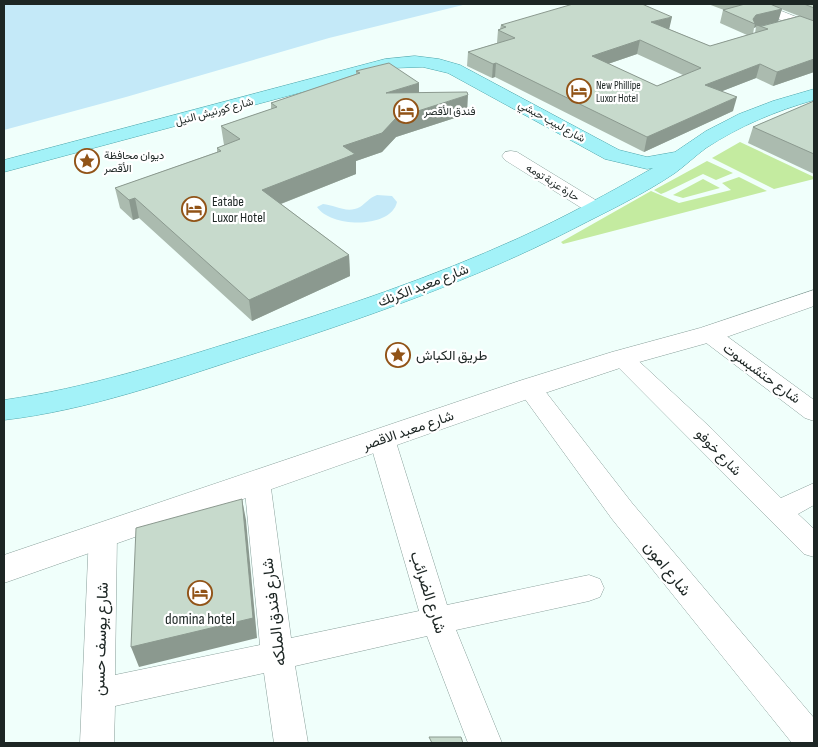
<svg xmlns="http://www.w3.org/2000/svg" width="818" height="747" font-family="'Sofia Sans Condensed',Vazirmatn,sans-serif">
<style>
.green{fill:#c4eba0}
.water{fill:#c4e9f8}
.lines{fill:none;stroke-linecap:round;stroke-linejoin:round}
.minor-casing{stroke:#89a09b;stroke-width:1}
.secondary-casing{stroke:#89a09b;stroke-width:1}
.primary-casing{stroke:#4ca5ab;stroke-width:1}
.minor{fill:#fff;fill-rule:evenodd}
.secondary{fill:#fff;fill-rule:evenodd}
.primary{fill:#a3f2f8;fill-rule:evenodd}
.wall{fill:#abbbaf;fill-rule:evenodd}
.shaded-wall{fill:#8b998f}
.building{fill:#c7dacc;stroke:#8b998f;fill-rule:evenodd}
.labels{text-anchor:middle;stroke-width:4.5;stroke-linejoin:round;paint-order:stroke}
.far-poi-label{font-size:11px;fill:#1d2624;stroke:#fff;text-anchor:start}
.far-street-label{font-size:11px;fill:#1d2624;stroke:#fff}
.poi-label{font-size:14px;fill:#1d2624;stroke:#fff;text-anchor:start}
.street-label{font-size:14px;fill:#1d2624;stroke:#fff}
.near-street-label{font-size:16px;fill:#1d2624;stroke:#fff}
.near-poi-label{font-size:16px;fill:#1d2624;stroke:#fff}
</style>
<rect width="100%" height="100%" fill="#f0fffb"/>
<!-- green -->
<g class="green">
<polygon points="740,142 814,177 814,179 774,189 712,158"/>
<polygon points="707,161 733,173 716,180 703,174 666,192 661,194 654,190"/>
<polygon points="739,177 767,191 563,244 561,242 651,191 679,203 731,190 722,183"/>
<polygon points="703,179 720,188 683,198 673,195"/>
</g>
<!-- water -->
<g class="water">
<polygon points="4,4 467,4 329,38 126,97 4,130"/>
<path d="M377,195l15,1 5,6c-6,27 -66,26 -80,5l6,-3c12,1 24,10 37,3 6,-4 9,-9 17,-12z"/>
</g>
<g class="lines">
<defs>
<g id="minor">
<polygon points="746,4 764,4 814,24 814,33 748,7"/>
<polygon points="511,151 517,152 602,204 605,208 602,212 588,212 505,160 502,156 505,152"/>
<polygon points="709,327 717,329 814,400 814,421 805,418 701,339 698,334 701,329"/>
<polygon points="622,350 630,353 712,429 781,498 814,483 814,505 798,514 814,529 814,557 804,554 614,363 610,358 614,353"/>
<polygon points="529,380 538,382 632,503 814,718 814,743 792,743 612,519 517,388 520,382"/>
<polygon points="382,430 391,432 395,439 447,605 589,575 600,579 604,588 600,597 589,601 456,630 502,743 468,743 427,636 295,666 308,743 274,743 264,673 115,706 114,743 80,743 89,534 93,526 103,523 113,526 117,534 115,675 260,645 244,481 248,474 257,471 266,474 270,481 291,638 419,611 369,439 373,432"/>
</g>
<polygon id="secondary" points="814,290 814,306 718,340 632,364 539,395 4,583 4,555 519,381 612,352 700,328"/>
<path id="primary" d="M415,56l24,3 21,6 159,85 28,7 28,-5 31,-21 33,-17 34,-13 41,-12v11c-38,11 -75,26 -108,48 -11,8 -20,17 -31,25 -31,21 -67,38 -100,55 -103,53 -214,91 -325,127 -80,26 -161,55 -246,65v-20c83,-12 161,-37 241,-62 93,-29 186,-60 274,-100 46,-21 90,-45 134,-70l-6,1 -42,-10 -157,-86 -25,-6 -31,1 -388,104v-12l381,-101z"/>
</defs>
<!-- minor casing -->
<use href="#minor" class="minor-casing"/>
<!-- secondary casing -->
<use href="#secondary" class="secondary-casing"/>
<!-- primary casing -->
<use href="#primary" class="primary-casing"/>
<!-- minor -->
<use href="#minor" class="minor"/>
<!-- secondary -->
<use href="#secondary" class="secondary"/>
<!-- primary -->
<use href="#primary" class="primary"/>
</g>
<!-- wall -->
<g class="wall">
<path d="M708,4h106v68l-41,14 -17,-8 -34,13 11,20 -89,41 -149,-75 -3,1 -25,-12 1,-14 29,-9 1,-13 2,-1 1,-4 168,4 41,17 37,-11 -27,-12 3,-13h1zM781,9l18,7 -21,5zM756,27l-1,6 -2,1 1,-6zM637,54l46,21 -26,11 -49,-22z"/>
<polygon points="356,71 419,92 467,114 396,137 382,152 356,161 356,174 281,204 349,255 350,276 252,321 139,218 133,220 120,208 115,188 217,152 217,148 224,145 221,126 271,109 271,103 356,74"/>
<polygon points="814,101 814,174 748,143 753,127"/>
</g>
<!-- shaded-wall -->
<g class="shaded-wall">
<polygon points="782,9 778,22 760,26 757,25 756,27 754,28 755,24 753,19 756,15"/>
<polygon points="672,17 669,30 651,22"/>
<polygon points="640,40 637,54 590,70 592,56"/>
<polygon points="814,59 814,72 773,86 777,72"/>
<polygon points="496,63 495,77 492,78 493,64"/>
<polygon points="760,64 756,78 702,99 705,85"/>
<polygon points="419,83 419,101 386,93"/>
<polygon points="468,95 467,114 396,137 382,152 356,161 356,174 265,210 262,190 396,118"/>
<polygon points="737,97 733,111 644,152 647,137"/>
<polygon points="135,198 139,218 133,220 129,200"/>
<polygon points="349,255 350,276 252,321 249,300"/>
<polygon points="242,499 246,520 257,638 139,667 131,647"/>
</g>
<!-- building -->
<g class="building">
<path d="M573,4h69l30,13 -21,5 59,24 58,-17 -11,-4 5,1 38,-10 14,5v38l-37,13 -17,-8 -55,21 32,12 -90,40 -151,-74 -3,1 -25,-12 47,-14 -17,-8 8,-3 -5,-2zM640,40l61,28 -44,18 -65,-30z"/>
<polygon points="745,4 770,4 782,9 756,15 753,19 755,24 723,10"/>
<polygon points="804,4 814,4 814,8"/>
<polygon points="389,63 419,83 386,93 467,92 468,95 396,118 382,133 343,146 355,154 262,190 349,255 249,300 135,198 129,200 115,188 221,151 217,148 240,139 221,126 277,107 271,103 360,73 356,71"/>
<polygon points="814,101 814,154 753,127"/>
<polygon points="242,499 253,618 131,647 136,528"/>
<polygon points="429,737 461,737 463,743 432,743"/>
</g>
<!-- icons -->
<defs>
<symbol id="hotel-ring" viewBox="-11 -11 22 22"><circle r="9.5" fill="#fff" stroke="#915317" stroke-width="1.5"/><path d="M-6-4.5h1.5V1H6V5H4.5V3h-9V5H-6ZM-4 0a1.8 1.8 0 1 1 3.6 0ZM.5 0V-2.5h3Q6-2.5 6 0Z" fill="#915317"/></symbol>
<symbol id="sight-ring" viewBox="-11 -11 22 22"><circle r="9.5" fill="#fff" stroke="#915317" stroke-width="1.5"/><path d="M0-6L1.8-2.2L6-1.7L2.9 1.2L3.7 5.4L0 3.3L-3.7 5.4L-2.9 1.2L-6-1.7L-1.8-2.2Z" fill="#915317"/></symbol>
</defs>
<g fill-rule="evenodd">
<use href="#hotel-ring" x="565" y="77" width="28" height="28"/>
<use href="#hotel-ring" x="392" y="97" width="28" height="28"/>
<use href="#sight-ring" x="73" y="147" width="28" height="28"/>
<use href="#hotel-ring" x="180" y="195" width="28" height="28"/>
<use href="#sight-ring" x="384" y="341" width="28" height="28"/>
<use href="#hotel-ring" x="186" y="579" width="28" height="28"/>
</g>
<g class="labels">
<!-- far-poi labels -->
<g class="far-poi-label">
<text x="596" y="89">New Phillipe<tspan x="596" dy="13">Luxor Hotel</tspan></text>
<text x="424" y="115">فندق الأقصر</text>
<text x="104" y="159">ديوان محافظة<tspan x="104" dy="13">الأقصر</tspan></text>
</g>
<!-- far-street labels -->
<g class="far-street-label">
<text transform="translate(214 111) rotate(-15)" y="4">شارع كورنيش النيل</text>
<text transform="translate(552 121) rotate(29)" y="4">شارع لبيب حبشي</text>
<text transform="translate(553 182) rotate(32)" y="4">حارة عزبة تومه</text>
</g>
<!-- poi labels -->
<g class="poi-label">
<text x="212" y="206">Eatabe<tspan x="212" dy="16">Luxor Hotel</tspan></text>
<text x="416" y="360">طريق الكباش</text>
</g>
<!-- street labels -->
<g class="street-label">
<text transform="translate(423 285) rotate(-21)" y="5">شارع معبد الكرنك</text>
<text transform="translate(762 373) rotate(36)" y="5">شارع حتشبسوت</text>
<text transform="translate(408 430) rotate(-19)" y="5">شارع معبد الاقصر</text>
<text transform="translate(719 452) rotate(46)" y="5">شارع خوفو</text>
</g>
<!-- near-street labels -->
<g class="near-street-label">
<text transform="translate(668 568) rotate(51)" y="6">شارع امون</text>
<text transform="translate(429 592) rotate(72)" y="6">شارع الضرائب</text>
<text transform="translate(273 612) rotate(-97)" y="6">شارع فندق الملكه</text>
<text transform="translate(100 639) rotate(-88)" y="6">شارع يوسف حسن</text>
</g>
<!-- near-poi labels -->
<g class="near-poi-label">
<text x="200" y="624">domina hotel</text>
</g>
</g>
<!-- border -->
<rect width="818" height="747" fill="none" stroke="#1d2624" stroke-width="10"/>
</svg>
